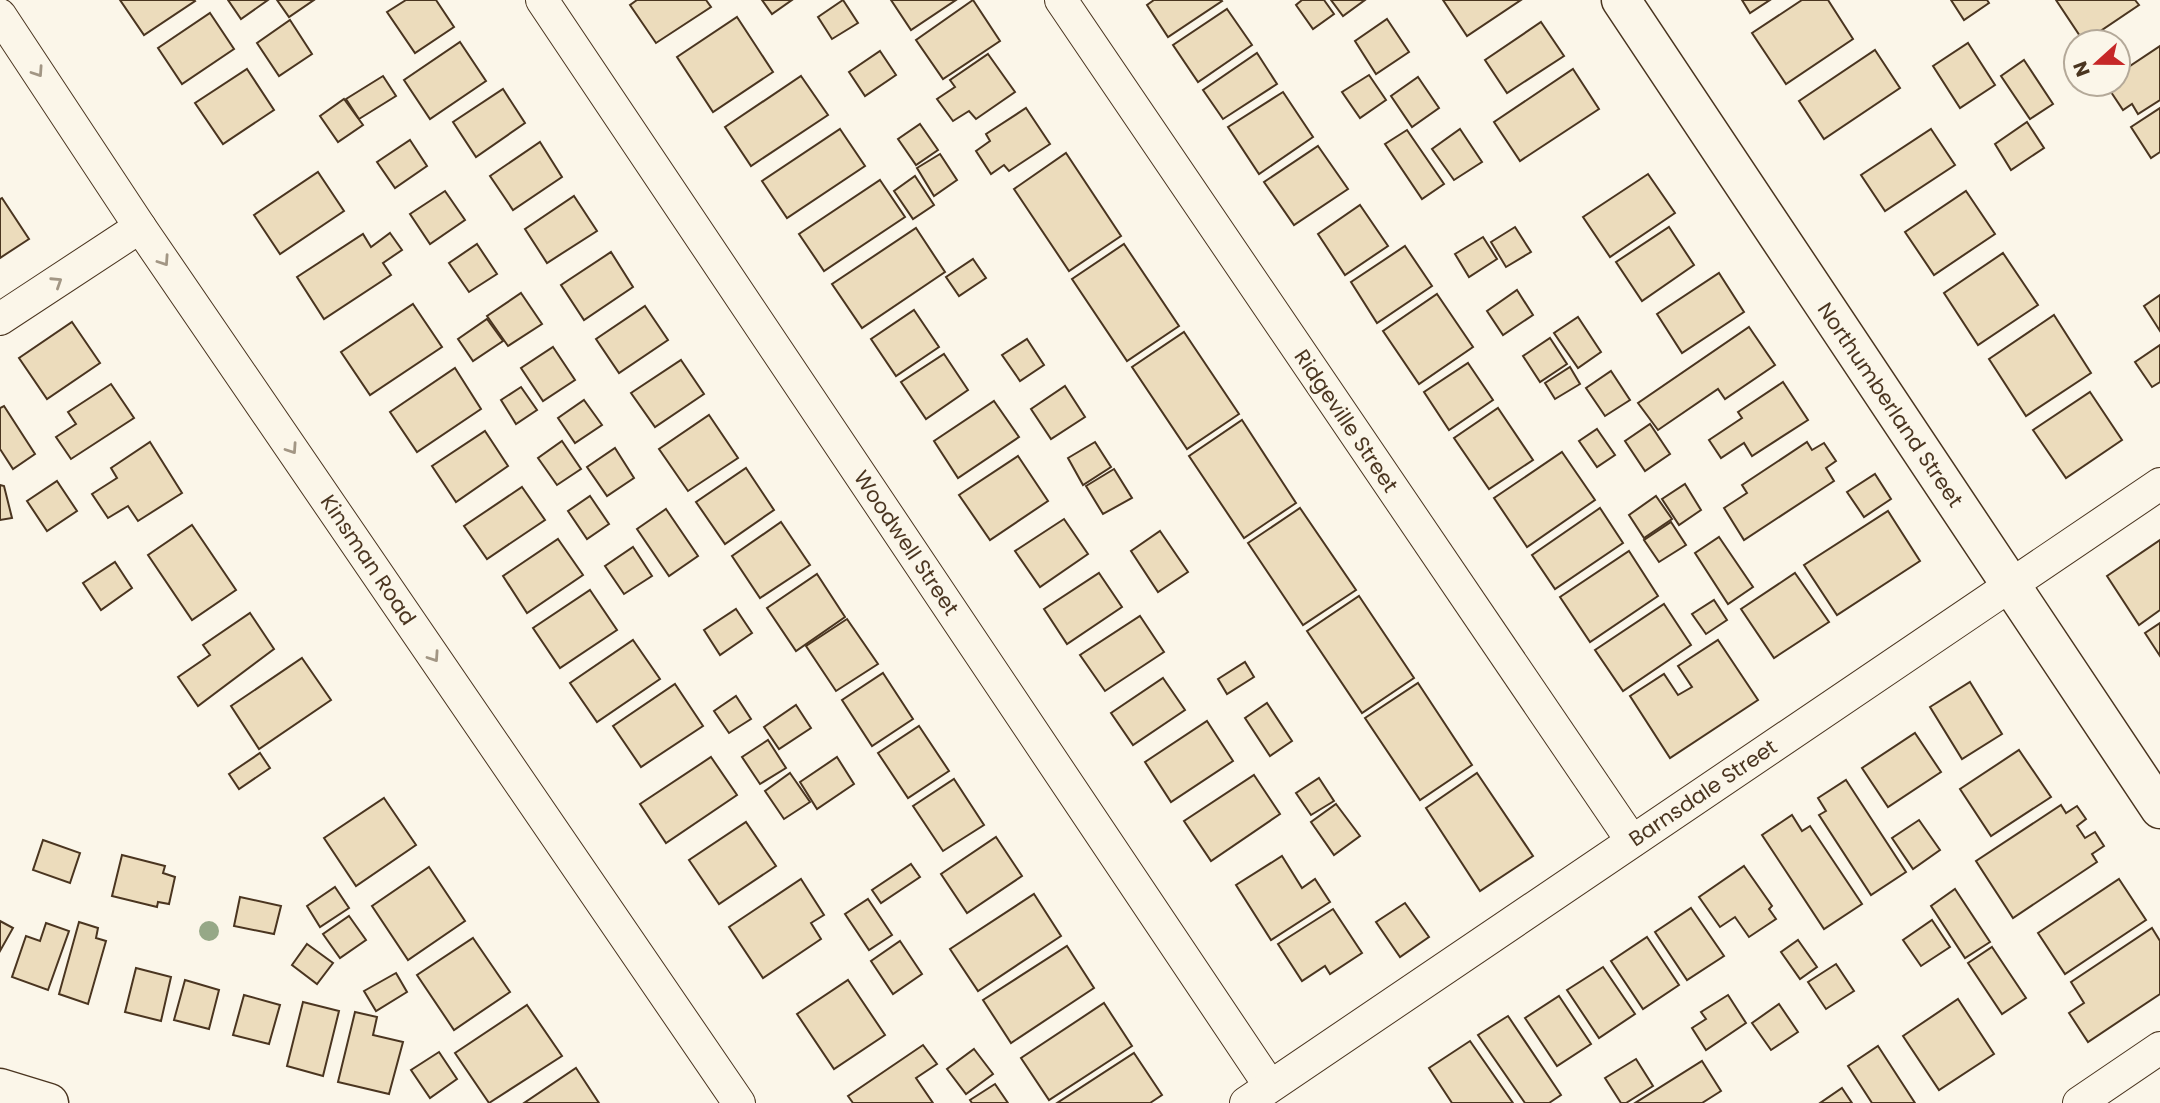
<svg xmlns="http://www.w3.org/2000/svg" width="2160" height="1103" font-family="Poppins,sans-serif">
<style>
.building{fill:#ecdcbc;stroke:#4a3520;stroke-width:2}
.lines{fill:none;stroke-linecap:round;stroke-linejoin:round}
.street-casing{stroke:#4a3520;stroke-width:34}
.secondary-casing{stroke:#4a3520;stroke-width:41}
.street{stroke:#fbf6e9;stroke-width:32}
.secondary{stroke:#fbf6e9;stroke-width:38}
.tree{fill:#96a887}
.oneway{stroke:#a29684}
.labels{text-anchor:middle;stroke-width:5;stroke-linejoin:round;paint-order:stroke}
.street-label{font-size:21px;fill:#4a3520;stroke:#fbf6e9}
</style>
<rect width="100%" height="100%" fill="#fbf6e9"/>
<!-- building -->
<g class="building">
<polygon points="120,0 194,0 195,1 144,35"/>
<polygon points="228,0 268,0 241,19"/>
<polygon points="277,0 314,0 289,17"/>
<polygon points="406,0 436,0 454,27 415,53 387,12"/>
<polygon points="637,0 706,0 711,7 656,43 630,5"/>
<polygon points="762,0 792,0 772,14"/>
<polygon points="843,0 858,23 832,39 818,17"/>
<polygon points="891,0 956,0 911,30"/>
<polygon points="973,0 1000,41 943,79 916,40"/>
<polygon points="1154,0 1221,0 1222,1 1168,37 1147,5"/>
<polygon points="1302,0 1324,0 1334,14 1313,29 1296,5"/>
<polygon points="1331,0 1365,0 1343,16"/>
<polygon points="1443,0 1521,0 1467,36"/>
<polygon points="1742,0 1770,0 1750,13"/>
<polygon points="1802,0 1828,0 1853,39 1786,84 1752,33"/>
<polygon points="1951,0 1987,0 1989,3 1964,20"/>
<polygon points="2056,0 2135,0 2139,5 2084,42"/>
<polygon points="1227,9 1252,45 1198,82 1173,45"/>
<polygon points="210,13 234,49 182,84 158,48"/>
<polygon points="737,17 773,72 713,112 677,57"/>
<polygon points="1387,19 1409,52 1376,74 1355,41"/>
<polygon points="290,20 312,54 279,76 257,43"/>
<polygon points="1541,22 1564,56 1507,93 1485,60"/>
<polygon points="460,42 486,81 430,119 404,80"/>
<polygon points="1968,43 1995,85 1960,108 1933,66"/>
<polygon points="2160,46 2160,100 2138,114 2132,104 2123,110 2111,92 2119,86 2118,74"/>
<polygon points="1875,50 1900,88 1824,139 1799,101"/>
<polygon points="880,51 896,75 865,96 849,72"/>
<polygon points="1257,53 1277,84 1223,119 1203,90"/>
<polygon points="988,54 1015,92 976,119 969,111 953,121 937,99 955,87 950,80"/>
<polygon points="2024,60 2053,104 2030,119 2001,76"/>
<polygon points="247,69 274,110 223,144 195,103"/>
<polygon points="1573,69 1599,109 1520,161 1494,122"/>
<polygon points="1369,75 1386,100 1360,118 1342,92"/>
<polygon points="383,76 396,96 359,119 346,99"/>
<polygon points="801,76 828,115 751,166 725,127"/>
<polygon points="1418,77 1439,108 1412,127 1391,96"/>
<polygon points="503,89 525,123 476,157 453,122"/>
<polygon points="1283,92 1313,137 1259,174 1228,127"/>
<polygon points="344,99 363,125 338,142 320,116"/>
<polygon points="1026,108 1050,144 1009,171 1004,165 991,174 976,151 990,141 986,134"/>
<polygon points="2160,108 2160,152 2151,158 2131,127"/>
<polygon points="2027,122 2044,148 2011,170 1995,144"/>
<polygon points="920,124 938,150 916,165 898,139"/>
<polygon points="840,129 865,166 787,218 762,181"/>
<polygon points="1460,129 1482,162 1454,180 1432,149"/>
<polygon points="1931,129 1955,165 1885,211 1861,175"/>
<polygon points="1407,130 1444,184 1422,199 1385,144"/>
<polygon points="410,140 427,166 395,188 377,162"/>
<polygon points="540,142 562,177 513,210 490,176"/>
<polygon points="1318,146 1348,189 1294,225 1264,182"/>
<polygon points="1066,153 1121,236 1069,271 1014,189"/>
<polygon points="940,154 957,180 934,196 917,168"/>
<polygon points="318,172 344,211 280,254 254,215"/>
<polygon points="1648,174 1675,213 1610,257 1583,217"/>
<polygon points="915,176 934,205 913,219 894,191"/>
<polygon points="880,180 905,217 824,271 799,234"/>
<polygon points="445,191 465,220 430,244 410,214"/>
<polygon points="1966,191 1995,234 1934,275 1905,232"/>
<polygon points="574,196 597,231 547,263 525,229"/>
<polygon points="2,198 29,239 0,258 0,199"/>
<polygon points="1360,205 1388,246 1345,275 1318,234"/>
<polygon points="1515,227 1531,252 1506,267 1491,242"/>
<polygon points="1669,227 1694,265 1642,301 1616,262"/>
<polygon points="916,228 945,272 862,328 832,284"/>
<polygon points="390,233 402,250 383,263 391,275 324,319 297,277 363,234 371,247"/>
<polygon points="1483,237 1497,259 1469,277 1455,254"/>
<polygon points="477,244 497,274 469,292 449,263"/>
<polygon points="1124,244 1179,326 1127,361 1072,279"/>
<polygon points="1405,246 1432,286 1377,323 1351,282"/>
<polygon points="611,252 633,287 584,320 561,285"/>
<polygon points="2003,253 2038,305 1978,345 1944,293"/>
<polygon points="973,259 986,278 959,296 946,277"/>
<polygon points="1719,273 1744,312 1682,353 1657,314"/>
<polygon points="1517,290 1533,315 1503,335 1487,311"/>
<polygon points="521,293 542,324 508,346 487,316"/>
<polygon points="1437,294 1473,347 1419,384 1383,331"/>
<polygon points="2160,295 2160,331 2144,306"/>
<polygon points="413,304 442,347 370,395 341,352"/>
<polygon points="645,306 668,340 619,373 596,339"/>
<polygon points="914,310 939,347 896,376 871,339"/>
<polygon points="2054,315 2091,373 2026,416 1989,359"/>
<polygon points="1578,317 1601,352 1578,368 1554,333"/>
<polygon points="487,319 503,341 473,361 458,339"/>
<polygon points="72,322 100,363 47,399 19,358"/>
<polygon points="1749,327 1775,365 1725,399 1718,389 1658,430 1638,403"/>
<polygon points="1184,332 1239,414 1187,449 1132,367"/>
<polygon points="1550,338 1567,364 1540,382 1523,356"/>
<polygon points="1027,339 1044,365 1020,381 1002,355"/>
<polygon points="2160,345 2160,382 2152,387 2135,362"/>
<polygon points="553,347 575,380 543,401 521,368"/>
<polygon points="944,354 968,390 926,419 901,382"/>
<polygon points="681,360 704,394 655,427 631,393"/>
<polygon points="1468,363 1493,400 1449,430 1424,392"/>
<polygon points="1570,367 1580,384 1555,399 1545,383"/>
<polygon points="455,368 481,409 417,452 390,412"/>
<polygon points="1611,371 1630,400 1605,416 1586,388"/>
<polygon points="1783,382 1808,420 1752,456 1744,443 1721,458 1709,440 1742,418 1738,412"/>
<polygon points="111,384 134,418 71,459 56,437 76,424 68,412"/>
<polygon points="1065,386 1085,417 1051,439 1031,409"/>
<polygon points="521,387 537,410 516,424 501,400"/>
<polygon points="2090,392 2122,440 2066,478 2033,430"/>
<polygon points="584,400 602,425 575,443 558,418"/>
<polygon points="994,401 1019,437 958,478 934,441"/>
<polygon points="4,406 35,454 13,469 0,449 0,408"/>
<polygon points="1498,408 1533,460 1489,489 1454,438"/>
<polygon points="709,415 738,458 688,491 659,449"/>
<polygon points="1242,420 1296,503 1244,538 1189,456"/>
<polygon points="1650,424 1670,454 1645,471 1625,441"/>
<polygon points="1597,429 1615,455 1597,467 1579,441"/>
<polygon points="485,431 508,466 456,502 432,466"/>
<polygon points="562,441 581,469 557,485 538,458"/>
<polygon points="150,442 182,493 138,521 128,506 108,518 92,494 117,478 111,468"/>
<polygon points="1095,442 1111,467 1083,485 1068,458"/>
<polygon points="1807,442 1812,450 1824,443 1836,461 1826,468 1834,481 1744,540 1724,508 1747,493 1742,485"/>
<polygon points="615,448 634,478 607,496 587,467"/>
<polygon points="1562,452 1595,500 1527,547 1494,498"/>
<polygon points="1018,456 1048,501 990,540 959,495"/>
<polygon points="746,468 774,510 725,544 696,502"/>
<polygon points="1114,469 1132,498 1103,514 1086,486"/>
<polygon points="1875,474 1891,499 1864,517 1847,492"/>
<polygon points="57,481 77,511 47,531 27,501"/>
<polygon points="1685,484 1701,510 1679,525 1662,499"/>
<polygon points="0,485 4,486 12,518 0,520"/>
<polygon points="522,487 545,520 487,559 464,526"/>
<polygon points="590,496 609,524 587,539 568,511"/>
<polygon points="1656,496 1672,519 1644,538 1629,515"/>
<polygon points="1300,508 1356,590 1303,625 1248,543"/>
<polygon points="1600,508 1623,543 1555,589 1532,555"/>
<polygon points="666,509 698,556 669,576 637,529"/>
<polygon points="1888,511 1920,561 1837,615 1804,565"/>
<polygon points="1064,519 1088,554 1040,587 1015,551"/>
<polygon points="781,522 810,565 760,598 732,556"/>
<polygon points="1671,522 1686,545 1659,562 1644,540"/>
<polygon points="192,525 236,590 192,620 148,555"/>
<polygon points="1160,531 1188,572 1158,592 1131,551"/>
<polygon points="1719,537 1753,587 1728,604 1695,553"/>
<polygon points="558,539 583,575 527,613 503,576"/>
<polygon points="2160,540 2160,610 2139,625 2107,576"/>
<polygon points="633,547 652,576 624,594 605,566"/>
<polygon points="1629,551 1658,596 1590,642 1560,597"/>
<polygon points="115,562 132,588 101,610 83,583"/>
<polygon points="1099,573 1122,607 1067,644 1044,609"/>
<polygon points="1795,573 1829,622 1774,658 1741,609"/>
<polygon points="817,574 845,617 796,651 767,608"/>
<polygon points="590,590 617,630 560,668 533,628"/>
<polygon points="1359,596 1414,678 1362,713 1307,631"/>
<polygon points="1714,600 1727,620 1706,634 1692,614"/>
<polygon points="1664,604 1691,645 1623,691 1595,650"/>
<polygon points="736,609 752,633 720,655 704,630"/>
<polygon points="250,613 274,649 198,706 178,677 210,655 203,645"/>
<polygon points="1140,616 1164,652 1105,691 1080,655"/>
<polygon points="847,619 878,664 836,691 806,646"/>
<polygon points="2160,623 2160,656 2145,633"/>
<polygon points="633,640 660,679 597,722 570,683"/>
<polygon points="1718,640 1758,700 1670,758 1630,696 1664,674 1678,695 1692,687 1678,666"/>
<polygon points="302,658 331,700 259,749 231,706"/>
<polygon points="1245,662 1254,677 1227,694 1218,679"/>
<polygon points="883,673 913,719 872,746 842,700"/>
<polygon points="1163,678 1185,710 1133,745 1111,713"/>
<polygon points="1970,682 2002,734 1962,759 1930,707"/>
<polygon points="1418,683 1472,765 1420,800 1365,718"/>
<polygon points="675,684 703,726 641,767 613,726"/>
<polygon points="736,696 751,719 729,733 714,711"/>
<polygon points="1267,703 1292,741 1270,756 1245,718"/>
<polygon points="796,705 811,728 779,749 764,727"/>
<polygon points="1207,721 1233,761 1171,802 1145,762"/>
<polygon points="919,726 949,771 908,798 878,753"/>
<polygon points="1915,733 1941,772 1888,807 1862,768"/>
<polygon points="768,740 786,768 760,784 742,757"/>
<polygon points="2019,750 2051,797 1991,836 1960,789"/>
<polygon points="260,753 270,768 239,789 229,774"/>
<polygon points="711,757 737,795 666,843 640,804"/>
<polygon points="837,757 854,784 817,809 800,782"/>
<polygon points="790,773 810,802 784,819 765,791"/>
<polygon points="1477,773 1533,856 1480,891 1426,808"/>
<polygon points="1254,775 1280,814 1211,861 1184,821"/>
<polygon points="1319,778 1334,801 1311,815 1296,793"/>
<polygon points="954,779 984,825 943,851 913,806"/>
<polygon points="1846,780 1906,872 1871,895 1819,815 1826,811 1818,798"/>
<polygon points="384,798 416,845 356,886 324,838"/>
<polygon points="1336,804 1360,836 1334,855 1311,822"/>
<polygon points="2061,805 2066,813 2077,806 2086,819 2077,826 2085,838 2095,832 2104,846 2092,854 2097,862 2013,918 1976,861"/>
<polygon points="1792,815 1802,831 1810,826 1862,904 1824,929 1762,835"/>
<polygon points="1919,820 1940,850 1913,869 1892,838"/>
<polygon points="746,822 776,866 719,904 689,860"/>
<polygon points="996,837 1022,876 967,913 941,874"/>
<polygon points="43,840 80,853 70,883 33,870"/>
<polygon points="122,855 165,866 163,873 175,877 169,904 158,902 157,907 112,896"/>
<polygon points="1282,856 1302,888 1315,879 1330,902 1271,940 1236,885"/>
<polygon points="911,864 920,877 881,903 872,890"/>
<polygon points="1744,866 1772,906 1769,909 1776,919 1749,937 1735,917 1720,927 1699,897"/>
<polygon points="429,867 465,921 408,960 372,906"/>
<polygon points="801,879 824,915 811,923 821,939 763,978 729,927"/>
<polygon points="2119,879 2146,920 2065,974 2038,933"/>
<polygon points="335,887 349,908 320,927 307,906"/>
<polygon points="1955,889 1990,942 1965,958 1931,906"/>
<polygon points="1034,894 1061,936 978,991 950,949"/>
<polygon points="240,897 281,906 274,934 234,926"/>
<polygon points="868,899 892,935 869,950 845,914"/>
<polygon points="1405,903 1429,937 1400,957 1376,922"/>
<polygon points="1691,908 1724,956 1687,980 1655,932"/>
<polygon points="1333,909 1362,953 1330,974 1325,966 1302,981 1278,944"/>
<polygon points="349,916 366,940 340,958 323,934"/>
<polygon points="1932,920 1950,947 1921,966 1903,940"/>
<polygon points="0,921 13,928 0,951"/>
<polygon points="79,922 98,928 96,938 106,941 88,1004 59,994"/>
<polygon points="46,923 69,931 48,990 12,977 26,936 40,941"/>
<polygon points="2152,928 2160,941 2160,994 2088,1042 2069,1013 2084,1003 2071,982"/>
<polygon points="1647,937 1679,985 1643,1009 1611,961"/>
<polygon points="473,938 510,992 454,1030 417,975"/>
<polygon points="1798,940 1817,967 1800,979 1781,952"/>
<polygon points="900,941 922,974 893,994 871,961"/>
<polygon points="307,944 333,963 317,984 292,965"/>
<polygon points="1067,946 1094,988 1011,1043 983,1000"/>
<polygon points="1992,947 2026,998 2002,1014 1968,963"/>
<polygon points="1836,964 1854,991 1826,1009 1808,982"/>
<polygon points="1603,967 1635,1014 1599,1038 1567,990"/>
<polygon points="136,968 171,977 161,1021 125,1012"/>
<polygon points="396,973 407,992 376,1011 364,991"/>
<polygon points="185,980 219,990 209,1029 174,1020"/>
<polygon points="848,980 885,1035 834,1069 797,1014"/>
<polygon points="244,995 280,1005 269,1044 233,1035"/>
<polygon points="1728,995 1746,1023 1706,1050 1692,1028 1706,1019 1701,1012"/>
<polygon points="1559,996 1591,1044 1557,1066 1525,1018"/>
<polygon points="1958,999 1994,1054 1939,1090 1903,1036"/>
<polygon points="303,1002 339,1011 323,1076 287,1066"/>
<polygon points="1104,1003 1132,1046 1049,1100 1021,1058"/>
<polygon points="1779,1004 1798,1032 1771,1050 1752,1023"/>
<polygon points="527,1005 562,1056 489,1103 455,1053"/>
<polygon points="355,1012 377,1017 373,1035 403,1042 389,1094 338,1082"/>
<polygon points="1508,1016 1561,1095 1549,1103 1525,1103 1478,1035"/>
<polygon points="1470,1041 1513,1103 1452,1103 1429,1068"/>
<polygon points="923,1045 937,1064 916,1078 933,1103 853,1103 848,1096"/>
<polygon points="1878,1046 1915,1103 1872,1103 1848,1066"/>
<polygon points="974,1049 993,1074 966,1094 947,1069"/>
<polygon points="439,1052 457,1079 430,1098 411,1070"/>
<polygon points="1134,1053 1162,1095 1150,1103 1057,1103"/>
<polygon points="1636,1059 1653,1086 1626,1103 1621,1103 1605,1078"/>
<polygon points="1702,1061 1721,1091 1702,1103 1635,1103"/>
<polygon points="576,1068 599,1103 524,1103"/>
<polygon points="995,1084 1008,1103 972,1103 970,1100"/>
<polygon points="1842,1088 1852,1103 1820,1103"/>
</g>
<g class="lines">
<defs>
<g id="street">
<polyline points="542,0 1270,1086"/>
<polyline points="1061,0 1632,841"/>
<polyline points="0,15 140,227 739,1103"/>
<polyline points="0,319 140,227"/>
<polyline points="1246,1103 2160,484"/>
<polyline points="2079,1103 2160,1048"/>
</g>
<g id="secondary">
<polyline points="1621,0 2160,809"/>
<polyline points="0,1088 49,1103"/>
</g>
</defs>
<!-- street casing -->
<use href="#street" class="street-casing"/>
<!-- secondary casing -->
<use href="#secondary" class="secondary-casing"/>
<!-- street -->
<use href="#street" class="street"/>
<!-- secondary -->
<use href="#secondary" class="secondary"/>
</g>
<!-- trees -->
<circle class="tree" cx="209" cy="931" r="10"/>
<!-- one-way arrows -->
<defs><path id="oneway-chevron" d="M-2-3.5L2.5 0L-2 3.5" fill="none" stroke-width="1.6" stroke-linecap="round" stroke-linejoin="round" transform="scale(1.75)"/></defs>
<g class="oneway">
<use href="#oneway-chevron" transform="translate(38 72) rotate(56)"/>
<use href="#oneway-chevron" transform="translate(164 261) rotate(56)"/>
<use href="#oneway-chevron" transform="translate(57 282) rotate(-33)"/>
<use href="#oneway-chevron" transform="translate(292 449) rotate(56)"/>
<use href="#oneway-chevron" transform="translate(434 657) rotate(56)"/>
</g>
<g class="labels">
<!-- street labels -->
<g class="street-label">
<text transform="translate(1890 405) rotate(56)" y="7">Northumberland Street</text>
<text transform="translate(1346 421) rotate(56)" y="7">Ridgeville Street</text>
<text transform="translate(906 543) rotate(56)" y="7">Woodwell Street</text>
<text transform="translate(368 560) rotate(56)" y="7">Kinsman Road</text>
<text transform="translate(1703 793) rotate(-34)" y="7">Barnsdale Street</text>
</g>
</g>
<!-- north arrow -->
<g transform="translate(2097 63) rotate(249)"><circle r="33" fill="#fbf6e9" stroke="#b4a999" stroke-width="2"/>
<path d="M0-5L12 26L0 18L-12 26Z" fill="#c62828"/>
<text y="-10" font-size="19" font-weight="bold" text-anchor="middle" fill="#4a3520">N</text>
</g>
</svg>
